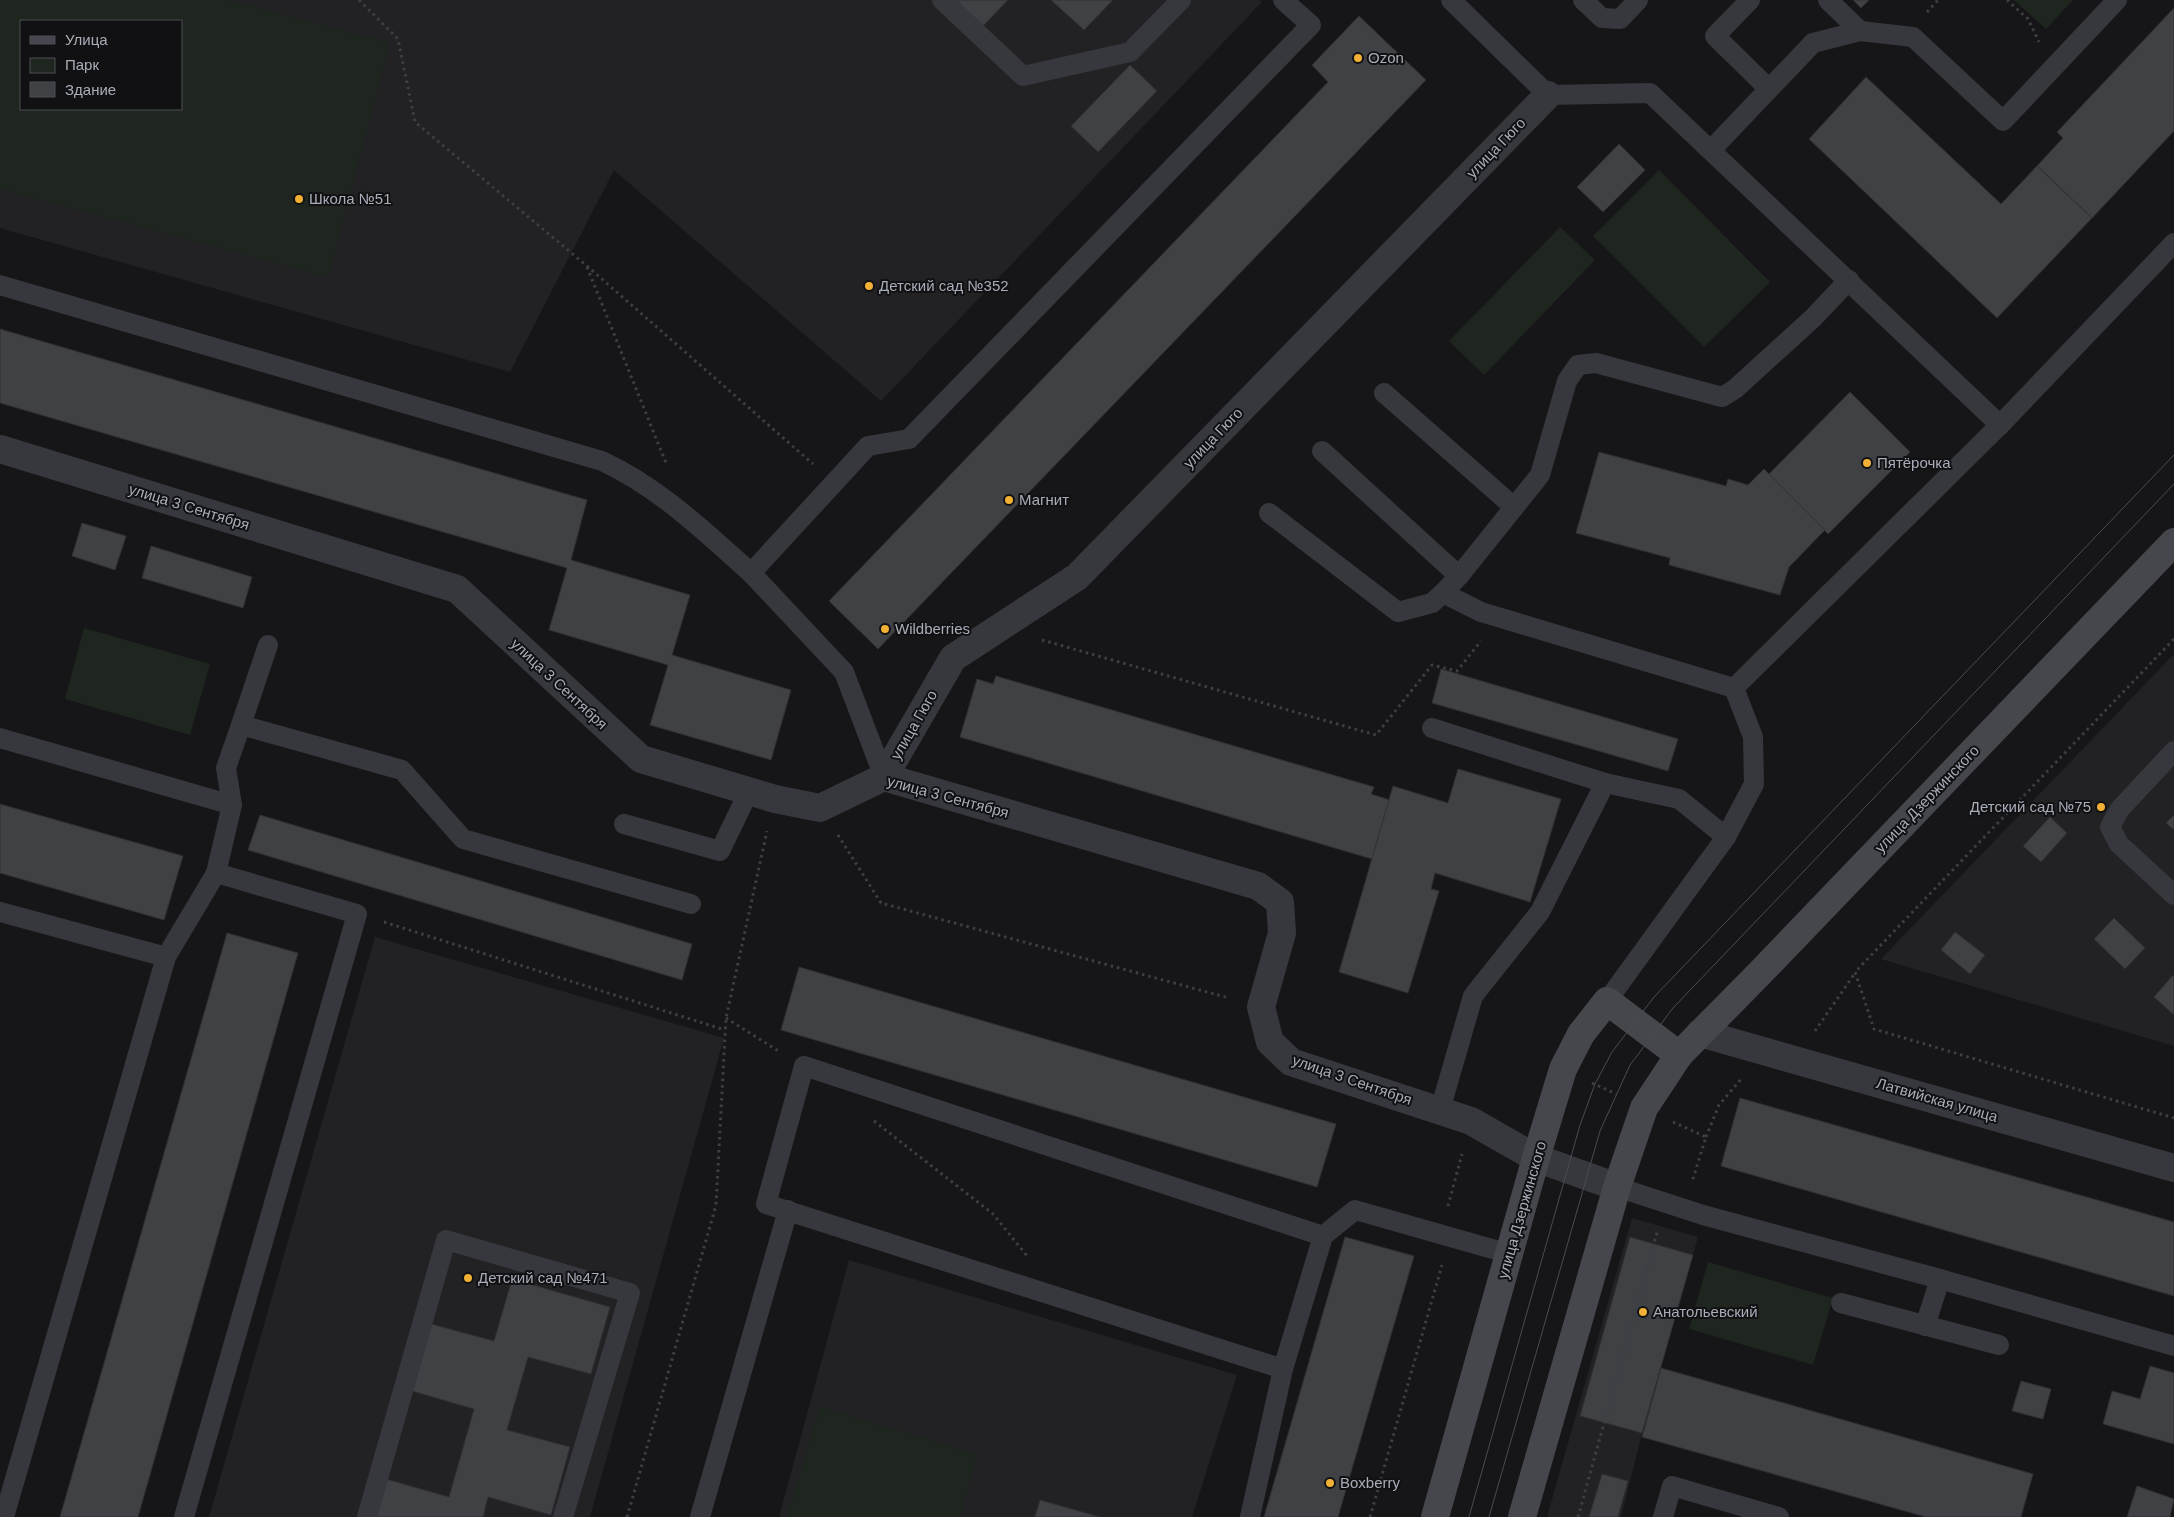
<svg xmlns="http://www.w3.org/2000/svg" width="2174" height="1517" font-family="Arial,sans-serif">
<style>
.built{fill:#222225;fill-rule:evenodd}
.green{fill:#1e261f;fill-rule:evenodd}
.building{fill:#404145;stroke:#303034}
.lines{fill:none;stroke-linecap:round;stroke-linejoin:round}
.path{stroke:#3d3f44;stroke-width:3;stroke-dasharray:2.5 4;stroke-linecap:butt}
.service{stroke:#37383d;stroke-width:20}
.minor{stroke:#37383d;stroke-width:28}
.secondary{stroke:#45474d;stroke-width:28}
.tram{stroke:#4a4c52;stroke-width:1}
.poi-dot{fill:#f2b134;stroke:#111113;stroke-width:2}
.labels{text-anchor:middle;stroke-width:4;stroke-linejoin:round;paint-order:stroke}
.poi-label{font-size:15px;fill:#a8adb8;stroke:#111113;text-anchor:start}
.street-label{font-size:15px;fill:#a8adb8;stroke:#111113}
</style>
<rect width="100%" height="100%" fill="#161618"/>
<!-- built -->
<g class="built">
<path d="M0,0h1259l3,2 -381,399 -267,-231 -104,202 -510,-144zM21,21h160v88h-160z"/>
<polygon points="2174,654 2174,1046 1881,959"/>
<polygon points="375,937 724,1038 590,1517 209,1517"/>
<polygon points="1632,1218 1698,1237 1642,1433 1621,1517 1547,1517"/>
<polygon points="849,1260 1237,1375 1192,1517 779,1517"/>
</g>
<!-- green -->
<g class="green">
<path d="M0,0h229l161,43 -62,234 -328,-88zM21,21h160v88h-160z"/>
<polygon points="2014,0 2073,0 2046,29"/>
<polygon points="1659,170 1770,282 1704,347 1593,236"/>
<polygon points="1560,227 1595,260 1484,375 1449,341"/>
<polygon points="84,628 210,664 190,735 65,699"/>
<polygon points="1708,1262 1833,1298 1813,1365 1689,1329"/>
<polygon points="820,1407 978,1454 959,1517 787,1517"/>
</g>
<!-- building -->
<g class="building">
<polygon points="956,0 1008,0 983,26"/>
<polygon points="1051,0 1113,0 1084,30"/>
<polygon points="1853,0 1869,0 1861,8"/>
<polygon points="2174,8 2174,131 2092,218 2037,166 2063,138 2057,132"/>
<polygon points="1359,16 1426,80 878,649 829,601 1328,82 1312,65"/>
<polygon points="1130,65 1157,91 1098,152 1071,126"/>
<polygon points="1866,77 2001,204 2037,166 2092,218 1997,318 1809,139"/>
<polygon points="1619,144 1645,170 1603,212 1577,187"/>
<polygon points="0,329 587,500 571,560 690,595 672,655 791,690 771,760 650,725 668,665 549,630 567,568 0,403"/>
<polygon points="1850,392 1910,452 1828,534 1769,474"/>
<polygon points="1599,452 1726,486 1728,479 1748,485 1764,469 1825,530 1789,567 1780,595 1669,565 1670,558 1576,533"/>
<polygon points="82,523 126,536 115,570 72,556"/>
<polygon points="151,546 252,577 243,608 142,578"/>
<polygon points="1441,669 1678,739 1668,771 1432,703"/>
<polygon points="996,676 1374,787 1371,794 1390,800 1372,859 960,737 977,679 993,684"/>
<polygon points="1458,769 1561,799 1530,902 1435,873 1431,889 1439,891 1408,993 1339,972 1393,786 1448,803"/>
<polygon points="0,804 183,856 164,920 0,873"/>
<polygon points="260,815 692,944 682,980 248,850"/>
<polygon points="2174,815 2174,830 2166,823"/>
<polygon points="2050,817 2067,833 2041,862 2023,846"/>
<polygon points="2114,918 2145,948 2125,969 2094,939"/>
<polygon points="1955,932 1985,955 1970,974 1941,950"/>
<polygon points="227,933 298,953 138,1517 60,1517"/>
<polygon points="799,967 1336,1124 1317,1187 781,1030"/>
<polygon points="2173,975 2174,976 2174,1015 2154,997"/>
<polygon points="1740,1098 2174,1222 2174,1296 1721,1166"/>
<polygon points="1345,1237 1414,1256 1338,1517 1264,1517"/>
<polygon points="1630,1237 1693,1255 1642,1433 1580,1416"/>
<polygon points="512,1279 610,1307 591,1374 528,1357 507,1430 570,1447 551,1515 488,1497 483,1517 376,1517 386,1479 449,1497 474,1409 412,1391 431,1324 494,1341"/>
<polygon points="2150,1366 2174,1373 2174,1444 2103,1424 2112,1391 2140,1399"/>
<polygon points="1661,1368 2033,1474 2021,1517 1926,1517 1642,1437"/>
<polygon points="2021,1381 2051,1389 2043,1419 2012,1411"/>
<polygon points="1602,1474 1628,1481 1618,1517 1589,1517"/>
<polygon points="2137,1486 2174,1499 2170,1517 2127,1517"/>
<polygon points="1040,1500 1100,1517 1035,1517"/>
</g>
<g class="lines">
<!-- path -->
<g class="path">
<polyline points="359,0 398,39 415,122 587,266 813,464"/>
<polyline points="2007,0 2028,19 2039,42"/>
<polyline points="1927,12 1938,0"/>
<polyline points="587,267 666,463"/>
<polyline points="2174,639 1855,972 1874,1029 2174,1118"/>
<polyline points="1042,640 1376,735 1432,665 1457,671 1481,641"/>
<polyline points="838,835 881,903 1229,998"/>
<polyline points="384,922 725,1030"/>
<polyline points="726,1018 780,1052"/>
<polyline points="1815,1031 1855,973"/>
<polyline points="1592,1083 1616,1094"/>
<polyline points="874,1121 993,1214 1028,1257"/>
<polyline points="1673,1122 1706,1137 1692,1182"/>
<polyline points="1706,1137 1719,1105 1742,1078"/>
<polyline points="1448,1206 1462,1154"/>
<polyline points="627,1517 716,1205 726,1018 767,831"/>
<polyline points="1370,1517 1442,1265"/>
<polyline points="1578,1517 1658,1229"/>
</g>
<!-- service -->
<g class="service">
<polyline points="942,0 1023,76 1130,52 1181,0"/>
<polyline points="1451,0 1548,95 1650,93 2000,425"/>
<polyline points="1583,0 1602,18 1620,19 1638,0"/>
<polyline points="1750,0 1715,36 1769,89"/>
<polyline points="1828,0 1860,31"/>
<polyline points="1711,150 1813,43 1860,31 1913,37 2003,121 2117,0"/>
<path d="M0,285l602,176c58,27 102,70 149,112l117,-127 41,-7 402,-414 -28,-25"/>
<polyline points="1384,393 1514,507"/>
<polyline points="1322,451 1459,576"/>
<polyline points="1269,513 1398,612 1432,603 1443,593 1459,576 1540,475 1567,381 1578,365 1596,363 1722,397 1735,389 1813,318 1849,280"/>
<polyline points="751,573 844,672 884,777"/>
<polyline points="1443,593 1481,612 1734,688"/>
<polyline points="241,725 268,645"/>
<polyline points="1432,728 1605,783 1679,799 1726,837"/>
<polyline points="0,738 232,805"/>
<polyline points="2174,751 2119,810 2110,827 2119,844 2174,895"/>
<polyline points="624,824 720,851 749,791"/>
<polyline points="0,912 166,957"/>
<polyline points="1607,1001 1726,837 1754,784 1753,737 1734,688 2000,425 2174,243"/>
<polyline points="1440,1110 1473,996 1540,912 1605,783"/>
<polyline points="1617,1187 1703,1215 1940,1279 2174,1346"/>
<polyline points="1841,1303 1999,1345"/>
<polyline points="1925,1326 1940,1279"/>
<polyline points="1283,1369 766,1204 804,1066 1323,1236 1355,1210 1510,1254"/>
<polyline points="4,1517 166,957 216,873 232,805 226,768 241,725 402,770 463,839 691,904"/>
<polyline points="184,1517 357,914 216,873"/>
<polyline points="367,1517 446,1240 630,1293 563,1517"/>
<polyline points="700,1517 788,1210"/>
<polyline points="1250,1517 1283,1369 1323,1236"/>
<polyline points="1663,1517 1672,1486 1779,1517"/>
</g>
<!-- minor -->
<g class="minor">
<polyline points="0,449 457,589 641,759 775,799 820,808 884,777 1258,886 1280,902 1282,933 1261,1007 1270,1042 1291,1062 1471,1121 1536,1158 1617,1187"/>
<polyline points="884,777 953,658 1077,577 1548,95"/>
<polyline points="1700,1033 2174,1168"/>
</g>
<!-- secondary -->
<g class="secondary">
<polyline points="1435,1517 1536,1158 1563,1069 1581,1034 1607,1001 1679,1055"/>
<polyline points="1522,1517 1617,1187 1644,1108 1679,1055 1758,975 2174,542"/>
</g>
<!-- tram -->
<g class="tram">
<polyline points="1469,1517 1580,1125 1595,1084 1612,1052 1654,997 2174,455"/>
<polyline points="1489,1517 1600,1131 1630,1065 1673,1008 2174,484"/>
</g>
</g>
<!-- markers -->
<g class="poi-dot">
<circle cx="1358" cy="58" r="5"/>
<circle cx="299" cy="199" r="5"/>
<circle cx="869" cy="286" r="5"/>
<circle cx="1867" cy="463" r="5"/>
<circle cx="1009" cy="500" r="5"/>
<circle cx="885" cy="629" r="5"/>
<circle cx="2101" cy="807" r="5"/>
<circle cx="468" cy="1278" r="5"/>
<circle cx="1643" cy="1312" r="5"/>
<circle cx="1330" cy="1483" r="5"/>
</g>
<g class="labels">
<!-- poi labels -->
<g class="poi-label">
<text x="1368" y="63">Ozon</text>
<text x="309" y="204">Школа №51</text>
<text x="879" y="291">Детский сад №352</text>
<text x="1877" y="468">Пятёрочка</text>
<text x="1019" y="505">Магнит</text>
<text x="895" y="634">Wildberries</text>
<text x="2091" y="812" text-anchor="end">Детский сад №75</text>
<text x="478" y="1283">Детский сад №471</text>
<text x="1653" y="1317">Анатольевский</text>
<text x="1340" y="1488">Boxberry</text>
</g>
<!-- street labels -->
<g class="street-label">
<text transform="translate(1496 148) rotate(-46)" y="5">улица Гюго</text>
<text transform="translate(1213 438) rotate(-46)" y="5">улица Гюго</text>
<text transform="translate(189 507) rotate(17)" y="5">улица 3 Сентября</text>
<text transform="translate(559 684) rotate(43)" y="5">улица 3 Сентября</text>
<text transform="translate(914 725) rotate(-60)" y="5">улица Гюго</text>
<text transform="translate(948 797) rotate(15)" y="5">улица 3 Сентября</text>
<text transform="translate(1927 799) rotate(-46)" y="5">улица Дзержинского</text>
<text transform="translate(1352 1080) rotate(19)" y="5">улица 3 Сентября</text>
<text transform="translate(1937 1100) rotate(16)" y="5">Латвийская улица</text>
<text transform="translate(1522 1210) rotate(-74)" y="5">улица Дзержинского</text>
</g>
</g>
<!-- legend -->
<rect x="20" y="20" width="162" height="90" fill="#111113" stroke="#4d4f55"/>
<rect x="30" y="36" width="25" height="8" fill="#45474d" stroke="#4d4f55"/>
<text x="65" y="45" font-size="15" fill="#a8adb8">Улица</text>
<rect x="30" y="58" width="25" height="15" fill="#1e261f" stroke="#4d4f55"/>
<text x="65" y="70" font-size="15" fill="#a8adb8">Парк</text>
<rect x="30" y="82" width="25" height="15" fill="#404145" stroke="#4d4f55"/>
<text x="65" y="95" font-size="15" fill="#a8adb8">Здание</text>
</svg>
